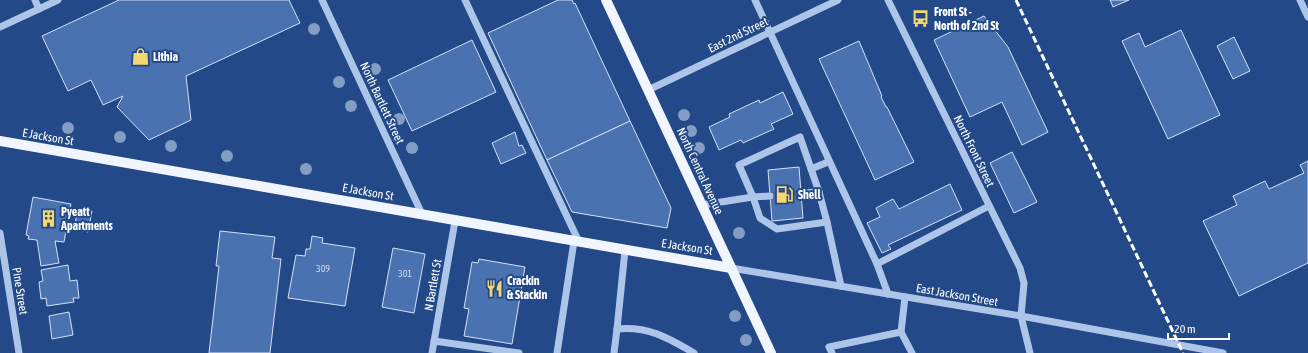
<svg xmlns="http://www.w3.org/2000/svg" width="1308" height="353" font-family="'Asap Condensed',sans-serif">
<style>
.building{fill:#4b72b0;stroke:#d2e1f7}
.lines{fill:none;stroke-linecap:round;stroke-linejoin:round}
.minor-tunnel{stroke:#44649a;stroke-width:7;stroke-dasharray:7 3.5;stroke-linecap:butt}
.minor{stroke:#aec5ea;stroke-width:7}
.major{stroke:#f1f5fe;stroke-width:10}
.rail{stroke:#fff;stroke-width:3;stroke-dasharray:7 3;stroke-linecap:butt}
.tree{fill:#839dc5}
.labels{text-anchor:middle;stroke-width:4;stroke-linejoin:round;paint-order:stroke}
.number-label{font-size:10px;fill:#d2dceb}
.poi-label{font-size:12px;font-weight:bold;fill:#fff;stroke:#234988;text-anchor:start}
.street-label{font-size:12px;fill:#fff;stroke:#234988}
</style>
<rect width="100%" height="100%" fill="#234988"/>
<!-- building -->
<g class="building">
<polygon points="119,0 289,0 300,23 186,76 191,120 149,140 117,107 123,96 103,105 91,80 68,91 42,36"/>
<polygon points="558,0 572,0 574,4 575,3 630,121 547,160 488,33"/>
<polygon points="1110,0 1129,0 1113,7"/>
<polygon points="984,16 1008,47 1048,132 1022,145 1002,102 970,117 934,40"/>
<polygon points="1181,30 1220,115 1168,139 1122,41 1139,33 1145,47"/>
<polygon points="1234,37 1250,71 1233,79 1217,46"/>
<polygon points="472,40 496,92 412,131 388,80"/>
<polygon points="859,41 882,96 881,97 886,107 887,107 914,162 875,180 819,59"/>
<polygon points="783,92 793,114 771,124 774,129 743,143 741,140 719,150 709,127 730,117 729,114 759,100 760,103"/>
<polygon points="630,121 671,208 667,228 572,212 547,160"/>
<polygon points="515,132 519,146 522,145 526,153 501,164 492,143"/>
<polygon points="1012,152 1037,202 1014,213 990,163"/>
<polygon points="1308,161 1308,263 1239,296 1203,221 1237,205 1233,196 1242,192 1265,181 1269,189 1304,173 1300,165"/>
<polygon points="799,167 803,218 772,221 768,170"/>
<polygon points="950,184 962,210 888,245 891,249 882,253 867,223 880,217 876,208 893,199 899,209"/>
<polygon points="33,197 71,204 64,242 55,241 59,263 41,266 37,240 28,239 29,236 26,235"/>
<polygon points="78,208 92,211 88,232 74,229"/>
<polygon points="220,231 275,237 272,258 281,259 270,353 209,353 219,266 216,266"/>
<polygon points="312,236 323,238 322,243 355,248 345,306 288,298 296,255 305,256 306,249 310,249"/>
<polygon points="393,248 425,254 414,313 382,307"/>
<polygon points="479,259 525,267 512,344 464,336 469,309 464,308 472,262 478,263"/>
<polygon points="68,265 70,281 77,280 79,298 73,298 74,302 47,306 46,298 41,299 39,282 43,281 41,270"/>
<polygon points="69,312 73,335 52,339 49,316"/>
</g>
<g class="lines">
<!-- minor-tunnel -->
<polyline class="minor-tunnel" points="770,196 801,193"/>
<!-- minor -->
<g class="minor">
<polyline points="35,0 39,9"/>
<polyline points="322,0 422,214"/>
<polyline points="465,0 579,242"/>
<polyline points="755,0 877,264 888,294"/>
<polyline points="888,0 1020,268 1024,283 1021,316 1030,353"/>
<polyline points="1300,0 1308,17"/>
<polyline points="0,27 58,0"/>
<polyline points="648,90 838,0"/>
<polyline points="811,169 828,162"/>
<polyline points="801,193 819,192"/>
<polyline points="770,196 753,197 739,165 800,137 819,192 827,222"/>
<polyline points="702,205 753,197 760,218 777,229 827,222 841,286"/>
<polyline points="0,233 19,353"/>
<path d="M625,250l-8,79c32,-3 51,9 77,24"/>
<polyline points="877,264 989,206"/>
<polyline points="731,268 1021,316 1223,353"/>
<polyline points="901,332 905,297"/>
<polyline points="434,341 519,353"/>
<polyline points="432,353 455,221"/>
<polyline points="557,353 574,241"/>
<polyline points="614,353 617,329"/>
<polyline points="832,353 829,347 901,332 912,353"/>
</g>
<!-- major -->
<g class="major">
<polyline points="606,0 771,353"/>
<polyline points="0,141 731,268"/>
</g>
<!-- rail -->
<polyline class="rail" points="1016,0 1183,353"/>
</g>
<!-- trees -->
<g class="tree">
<circle cx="314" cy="29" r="6"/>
<circle cx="375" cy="69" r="6"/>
<circle cx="339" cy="82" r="6"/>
<circle cx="351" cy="106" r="6"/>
<circle cx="684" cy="115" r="6"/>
<circle cx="399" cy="119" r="6"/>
<circle cx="68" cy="128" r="6"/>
<circle cx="691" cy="131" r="6"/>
<circle cx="120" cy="137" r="6"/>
<circle cx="171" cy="146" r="6"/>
<circle cx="412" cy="148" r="6"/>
<circle cx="699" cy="148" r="6"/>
<circle cx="227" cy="156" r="6"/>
<circle cx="306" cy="169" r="6"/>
<circle cx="739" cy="233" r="6"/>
<circle cx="735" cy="316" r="6"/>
<circle cx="746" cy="340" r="6"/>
</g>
<!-- icons -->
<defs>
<symbol id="bus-bare" viewBox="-9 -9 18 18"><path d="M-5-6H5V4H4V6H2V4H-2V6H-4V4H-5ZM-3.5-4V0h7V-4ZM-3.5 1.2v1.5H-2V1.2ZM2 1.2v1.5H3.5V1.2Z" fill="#f5d770" stroke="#234988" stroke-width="2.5" paint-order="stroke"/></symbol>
<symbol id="shop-bare" viewBox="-9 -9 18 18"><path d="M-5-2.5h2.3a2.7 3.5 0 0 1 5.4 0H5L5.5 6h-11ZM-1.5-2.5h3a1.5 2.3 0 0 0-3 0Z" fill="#f5d770" stroke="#234988" stroke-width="2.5" paint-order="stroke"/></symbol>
<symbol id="fuel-bare" viewBox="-9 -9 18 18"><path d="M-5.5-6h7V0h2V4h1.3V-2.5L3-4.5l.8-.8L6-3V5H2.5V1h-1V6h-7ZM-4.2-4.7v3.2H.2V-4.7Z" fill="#f5d770" stroke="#234988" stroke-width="2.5" paint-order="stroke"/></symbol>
<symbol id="building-bare" viewBox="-9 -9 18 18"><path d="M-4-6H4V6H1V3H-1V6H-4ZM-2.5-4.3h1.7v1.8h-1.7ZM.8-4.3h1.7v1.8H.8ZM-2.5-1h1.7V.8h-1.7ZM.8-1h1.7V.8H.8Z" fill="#f5d770" stroke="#234988" stroke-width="2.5" paint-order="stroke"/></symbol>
<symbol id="restaurant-bare" viewBox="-9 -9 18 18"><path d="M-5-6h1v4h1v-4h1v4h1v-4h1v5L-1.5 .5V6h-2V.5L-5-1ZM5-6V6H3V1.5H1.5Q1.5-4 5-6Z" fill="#f5d770" stroke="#234988" stroke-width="2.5" paint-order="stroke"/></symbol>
</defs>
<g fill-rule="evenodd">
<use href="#bus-bare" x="908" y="6" width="25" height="25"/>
<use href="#shop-bare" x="128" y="44" width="25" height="25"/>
<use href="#fuel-bare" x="772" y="182" width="25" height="25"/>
<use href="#building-bare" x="36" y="206" width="25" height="25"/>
<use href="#restaurant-bare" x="482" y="276" width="25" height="25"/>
</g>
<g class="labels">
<!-- number labels -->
<g class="number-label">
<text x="323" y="272">309</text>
<text x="405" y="277">301</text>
</g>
<!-- poi labels -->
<g class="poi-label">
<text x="934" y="16">Front St -<tspan x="934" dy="14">North of 2nd St</tspan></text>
<text x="153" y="61">Lithia</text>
<text x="798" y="199">Shell</text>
<text x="61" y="216">Pyeatt<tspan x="61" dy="14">Apartments</tspan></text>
<text x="507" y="285">Crackin<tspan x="507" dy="14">&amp; Stackin</tspan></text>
</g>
<!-- street labels -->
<g class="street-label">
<text transform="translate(738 35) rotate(-26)" y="4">East 2nd Street</text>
<text transform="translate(382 103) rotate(65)" y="4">North Bartlett Street</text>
<text transform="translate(48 137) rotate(10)" y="4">E Jackson St</text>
<text transform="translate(974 151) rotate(64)" y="4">North Front Street</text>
<text transform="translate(700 171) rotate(65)" y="4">North Central Avenue</text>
<text transform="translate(368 192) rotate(10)" y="4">E Jackson St</text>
<text transform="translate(687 247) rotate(9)" y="4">E Jackson St</text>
<text transform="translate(433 285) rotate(-80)" y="4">N Bartlett St</text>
<text transform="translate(20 291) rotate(81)" y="4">Pine Street</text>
<text transform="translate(957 295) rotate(10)" y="4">East Jackson Street</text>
</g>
</g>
<!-- scale -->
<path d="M1168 333v6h61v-6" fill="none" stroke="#ffffff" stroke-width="2"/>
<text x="1174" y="333" font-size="12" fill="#ffffff" stroke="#234988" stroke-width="3" paint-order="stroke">20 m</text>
</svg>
